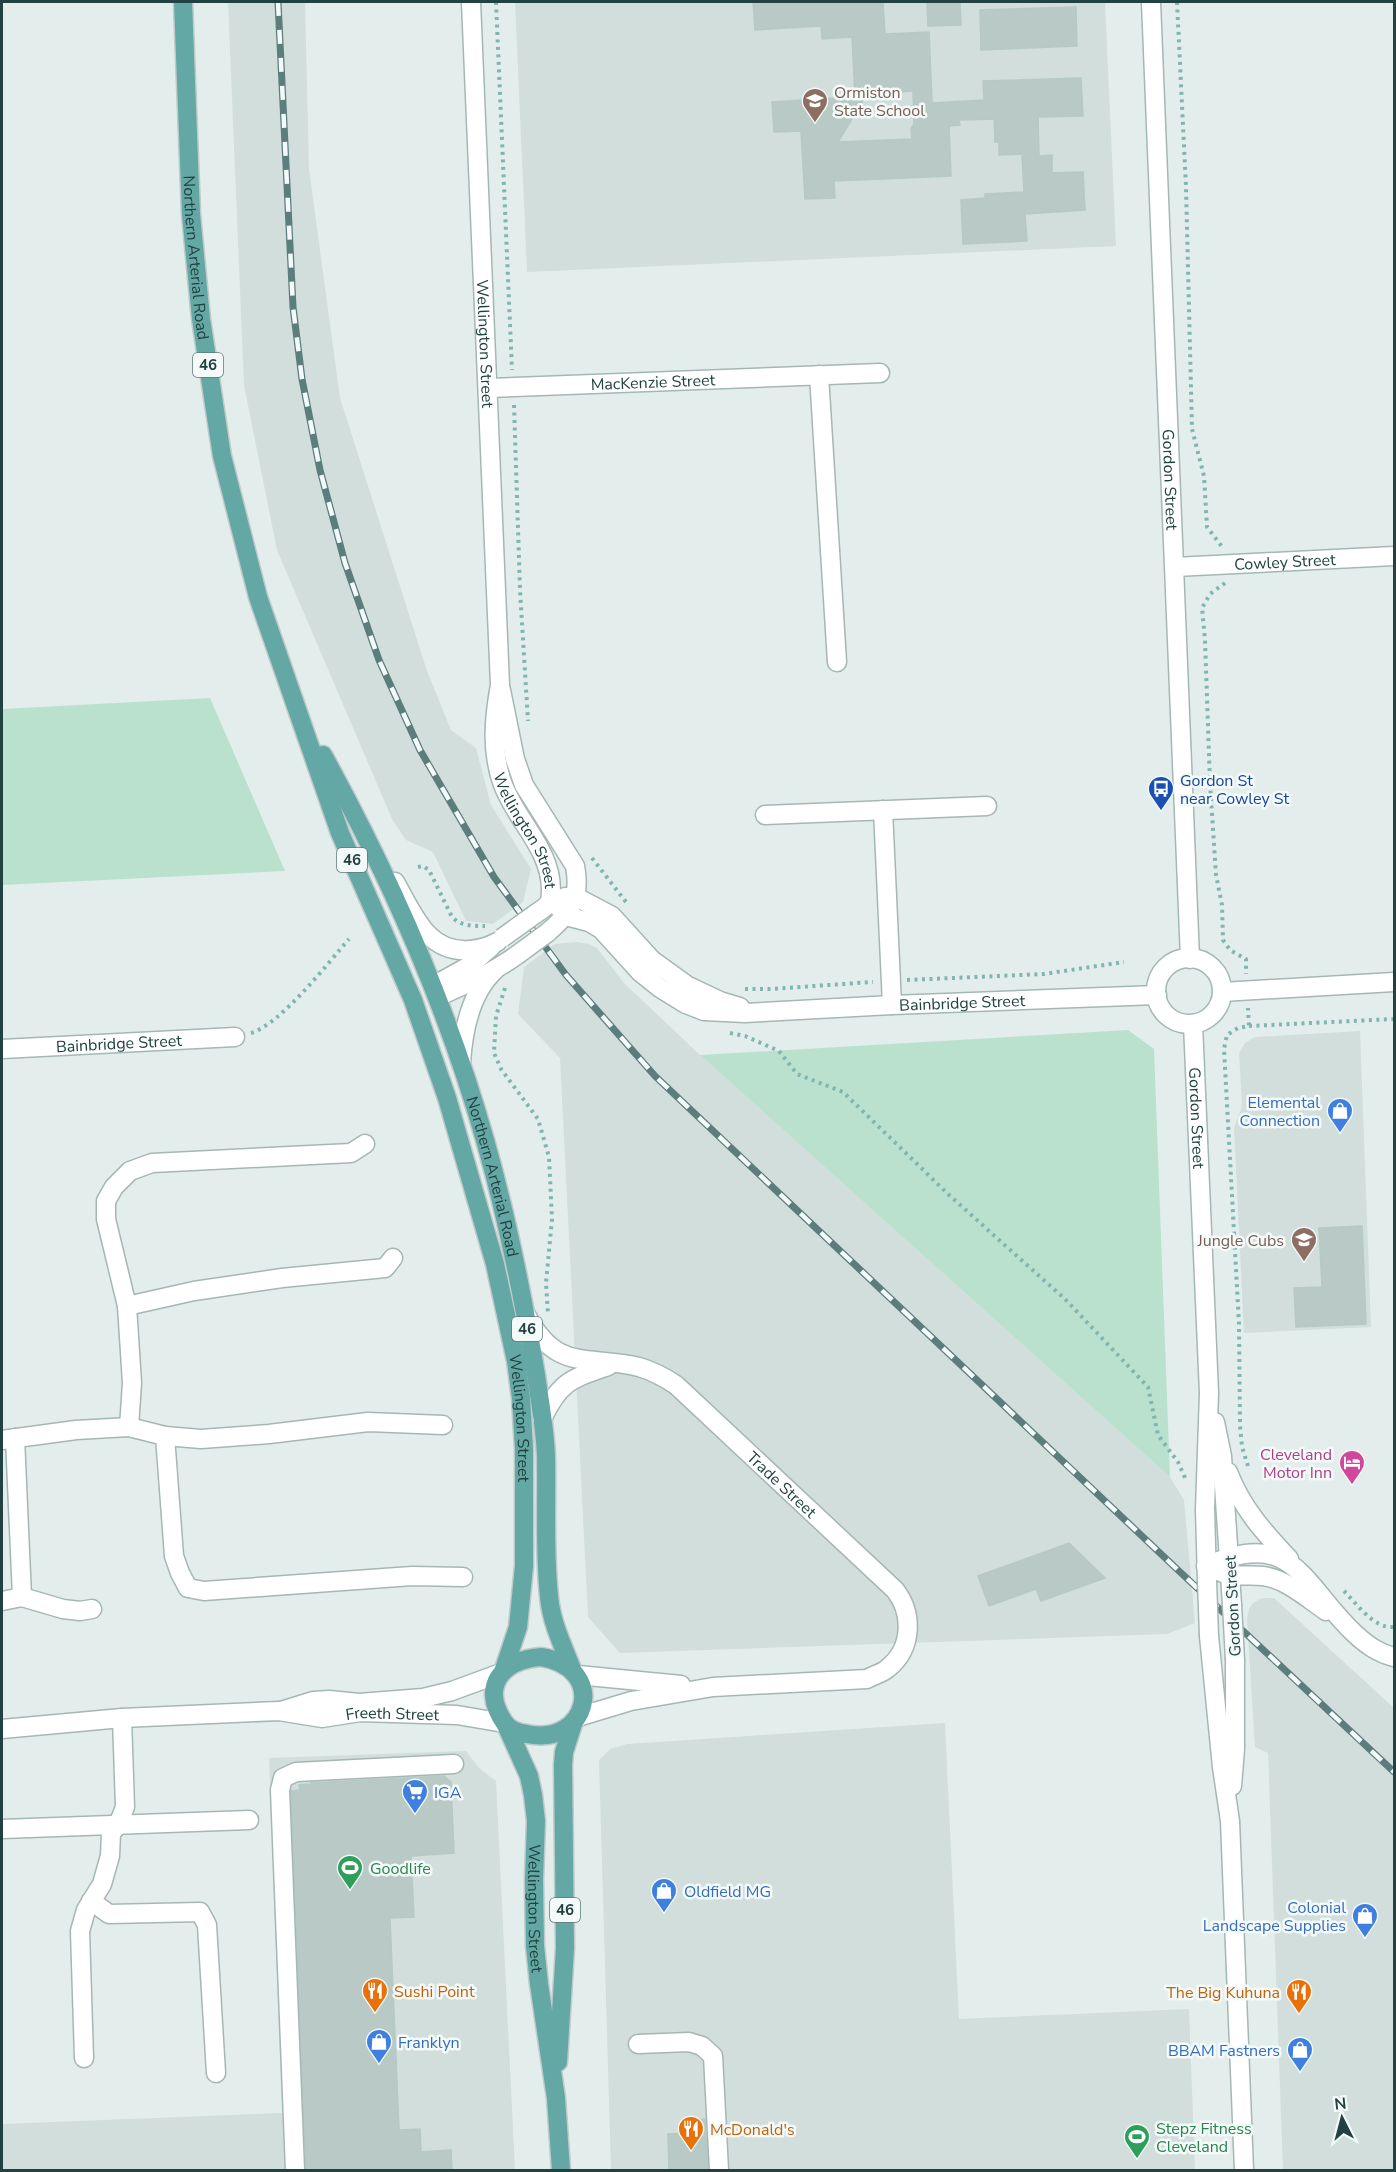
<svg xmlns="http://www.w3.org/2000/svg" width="1396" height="2172" font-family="'Nunito Sans',sans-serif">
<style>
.built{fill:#d1dedc}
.green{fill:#bae1ce}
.building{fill:#b8c9c6;stroke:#b5c9c5;stroke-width:1.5;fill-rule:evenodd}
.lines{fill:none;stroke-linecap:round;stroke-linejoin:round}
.minor-casing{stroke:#a5b7b5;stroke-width:21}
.major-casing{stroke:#c1caca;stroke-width:21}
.path{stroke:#81b5b0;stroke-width:4;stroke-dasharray:3 4.5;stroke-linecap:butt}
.minor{stroke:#fff;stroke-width:18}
.major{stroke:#64a8a6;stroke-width:18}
.rail-casing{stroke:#5b7d7c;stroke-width:7}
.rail{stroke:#f4faf9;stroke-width:4.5;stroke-dasharray:14;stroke-linecap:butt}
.minor-bridge-casing{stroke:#a5b7b5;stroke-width:21;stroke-linecap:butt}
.minor-bridge{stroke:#fff;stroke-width:18}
.labels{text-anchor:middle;stroke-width:5;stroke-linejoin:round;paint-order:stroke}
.shield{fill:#f4faf9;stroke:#607978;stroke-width:1.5}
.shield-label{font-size:15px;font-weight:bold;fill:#214240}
.education-label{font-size:16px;fill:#785e54;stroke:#f4faf9;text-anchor:start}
.street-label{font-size:16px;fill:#214240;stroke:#f4faf9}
.transit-label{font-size:16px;fill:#164399;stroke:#f4faf9;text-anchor:start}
.shop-label{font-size:16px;fill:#366cbe;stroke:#f4faf9;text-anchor:end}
.hotel-label{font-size:16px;fill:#b23c85;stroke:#f4faf9;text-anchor:end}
.leisure-label{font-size:16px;fill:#27864d;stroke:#f4faf9;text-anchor:start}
.food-label{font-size:16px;fill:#c56008;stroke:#f4faf9;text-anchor:start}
</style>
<rect width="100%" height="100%" fill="#e3eeec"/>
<!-- built -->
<g class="built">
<polygon points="228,2 305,2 309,169 340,398 427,671 451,730 476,748 491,805 531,869 523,902 493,924 466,921 433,852 406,840 392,819 277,550 244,385"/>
<polygon points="515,2 1105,2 1116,246 527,272"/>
<polygon points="576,942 589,944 597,948 624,983 700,1055 1170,1477 1184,1500 1195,1623 1167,1634 620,1653 588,1617 560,1058 518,1014 524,967 555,944"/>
<polygon points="1360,1031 1371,1327 1244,1333 1234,1128 1242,1106 1239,1053 1245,1043 1255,1037"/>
<polygon points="1262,1598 1274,1598 1394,1708 1394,2170 1283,2170 1268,1753 1255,1747 1247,1620 1249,1609 1253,1603"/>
<polygon points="945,1723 959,2019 1189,2009 1195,2170 611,2170 599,1760 610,1749 627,1744"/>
<polygon points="466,1751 479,1768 496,1781 515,2170 2,2170 2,2124 282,2113 269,1758"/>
</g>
<!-- green -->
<g class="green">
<polygon points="210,698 285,871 2,885 2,709"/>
<polygon points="1128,1030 1154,1049 1170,1477 700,1055"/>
</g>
<!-- building -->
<g class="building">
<path d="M753,2h130l2,32 44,-2 3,71 52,-3 -1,-19 98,-3 2,38 -45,1 1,39 13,-1v18l31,-1 2,38 -60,4 2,27 -64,3 -2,-44 24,-2v-4l39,-2 -2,-38 -23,1v-13h-4l-1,-23 -35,1 1,5 -11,1 2,50 -117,5 1,17 -30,1 -4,-68 -27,1 -2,-30 83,-5 -3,-60 -30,2 -1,-13 -66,4zM913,91l1,33 -3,5 1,10 -74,3 29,-48z"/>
<polygon points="927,2 960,2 961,25 928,26"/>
<polygon points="1076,7 1077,46 981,50 980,10"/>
<polygon points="1362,1226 1366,1324 1296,1327 1294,1288 1322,1287 1319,1228"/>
<polygon points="1069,1543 1105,1578 1041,1601 1036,1589 989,1606 978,1576"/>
<polygon points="444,1776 451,1782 454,1853 411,1856 414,1917 390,1918 399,2130 420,2129 421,2152 451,2150 452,2170 306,2170 291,1791 300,1790 299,1785 311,1784 311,1783"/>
<polygon points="705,2119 708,2170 669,2170 668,2134 694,2133 693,2120"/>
</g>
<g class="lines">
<defs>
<g id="minor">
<path id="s1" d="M471,2l29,683c-6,33 -9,65 2,97 13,38 49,66 49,108 0,5 0,10 -3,14 -3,4 -10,8 -14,11"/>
<path id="s2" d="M1151,2l39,957"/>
<polyline points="819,375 837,662"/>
<path id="s3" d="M488,388l392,-15"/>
<path id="s4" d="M1175,567l219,-11"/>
<path d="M501,690l14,69 9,26 51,81c6,31 -4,47 -28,67"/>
<polyline points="883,810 892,1005"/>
<polyline points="765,815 987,806"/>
<path d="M395,882c18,31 32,72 75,68 10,-1 18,-3 27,-8"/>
<polyline points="565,897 578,898 612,916 652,960 688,986 720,1001 740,1007"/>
<path id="s5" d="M551,898l15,18 23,6 12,7 39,43 20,16 26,16 18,7 41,2 147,-8 265,-10"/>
<circle cx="1189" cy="991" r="33"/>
<polyline points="433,986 469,966 491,947"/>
<polyline points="1222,992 1394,982"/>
<path d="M437,997c28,-12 55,-24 80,-42"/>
<path id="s6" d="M1193,1024l16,369 -4,116 2,72"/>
<path id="s7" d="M2,1049l233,-12"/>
<path d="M461,1063c2,-32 9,-70 34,-93"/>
<polyline points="127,1306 194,1291 282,1278 385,1268 393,1258"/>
<path id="s8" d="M525,1313c32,61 61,41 114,54 14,4 25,10 37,18l219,205c18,23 18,58 -7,78 -5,5 -14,7 -21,11l-154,8 -82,14 -53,16"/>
<path d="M542,1419c18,-38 29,-40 66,-53"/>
<polyline points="1215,1422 1222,1456 1232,1605"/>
<polyline points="129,1427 132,1383 127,1306 106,1219 106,1201 114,1187 130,1171 152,1163 351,1153 365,1144"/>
<polyline points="165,1436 174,1556 180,1573 188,1588 204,1591 412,1576 463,1577"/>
<polyline points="15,1438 22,1597"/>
<polyline points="2,1440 76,1430 129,1427 165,1436 201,1439 269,1434 368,1422 443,1425"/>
<path d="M1228,1472c14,36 34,58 61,87"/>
<path d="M1206,1566c88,-39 96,18 149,68 12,11 23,19 39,23"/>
<path d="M1220,1572c15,6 27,2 43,4 23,3 44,22 63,35"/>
<polyline points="2,1601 22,1597 63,1609 80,1611 92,1609"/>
<polyline points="1209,1636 1222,1767 1230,1821 1244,2170"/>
<polyline points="578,1675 681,1685"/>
<polyline points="281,1711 313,1701 329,1700 359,1703 423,1698 452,1691 501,1673"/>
<path id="s9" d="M2,1729l120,-11 157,-7 43,7 38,-6 97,3 47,8"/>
<polyline points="1232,1786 1235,1749 1235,1660"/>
<polyline points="2,1829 249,1820"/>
<polyline points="91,1901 109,1914 200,1912 207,1925 216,2073"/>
<polyline points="638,2044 689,2042 702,2046 713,2056 719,2170"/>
<polyline points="84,2058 80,1931 86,1910 102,1884 110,1856 111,1833 118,1825 125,1807 122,1718"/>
<polyline points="295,2170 280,1790 283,1778 296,1772 454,1764"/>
</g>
<g id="major">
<path id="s10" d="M183,2l8,212 10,105 21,137 36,141 82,236 73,167 34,98 48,166 21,97 5,37 3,51v117l-6,61 -14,42"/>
<path id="s11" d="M323,755c67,122 124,251 162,385 22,77 38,157 51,235 4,27 9,54 10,81 1,47 -2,94 3,140 2,26 14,50 23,73"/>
<path d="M541,1657c68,11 47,90 -14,77 -9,-1 -18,-4 -23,-12 -24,-36 -2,-62 37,-65z"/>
<path id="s12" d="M506,1725l23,51 4,19 3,26 -2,59 1,66 4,38 17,114 5,72"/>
<polyline points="558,2062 565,1948 563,1765 564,1752 573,1724"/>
</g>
</defs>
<!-- minor casing -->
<use href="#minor" class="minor-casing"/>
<!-- major casing -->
<use href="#major" class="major-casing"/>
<!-- path -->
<g class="path">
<polyline points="496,2 512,370"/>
<polyline points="1177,2 1186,187 1192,429 1204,476 1207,527 1223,548"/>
<polyline points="514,405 520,590 528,721"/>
<polyline points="1225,583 1210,594 1202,608 1205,640 1210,783 1216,875 1222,905 1223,940 1230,950 1246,959 1246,974"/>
<polyline points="592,858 626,902"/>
<path d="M418,867l5,-1 6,4 23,47c9,9 20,9 33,9"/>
<polyline points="907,980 1044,974 1124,962"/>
<polyline points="505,988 496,1016 494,1053 501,1069 538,1119 549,1157 552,1219 546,1283 548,1314"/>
<polyline points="745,989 770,989 873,982"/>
<polyline points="1249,1026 1394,1019"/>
<path d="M251,1033c30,-9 77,-70 98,-94"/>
<polyline points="730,1033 745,1036 779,1051 797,1074 843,1092 949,1195 1065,1299 1148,1387 1158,1435 1178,1462 1186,1480"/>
<polyline points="1248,1466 1242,1447 1240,1426 1239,1324 1224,1049 1227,1035 1238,1028 1249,1026 1248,1008"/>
<path d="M1344,1591c13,13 30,38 50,36"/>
</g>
<!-- minor -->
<use href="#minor" class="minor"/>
<!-- major -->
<use href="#major" class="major"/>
<defs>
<polyline id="rail" points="278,2 293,307 302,379 320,470 345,563 379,660 420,750 494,877 566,975 655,1076 1179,1571 1394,1772"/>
</defs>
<!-- rail casing -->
<use href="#rail" class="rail-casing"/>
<!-- rail -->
<use href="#rail" class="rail"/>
<defs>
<g id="minor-bridge">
<polyline points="502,938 534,915"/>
<polyline points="517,955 547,933"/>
<polyline points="1207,1581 1209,1636"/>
<polyline points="1232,1605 1235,1660"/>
</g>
</defs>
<!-- minor-bridge casing -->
<use href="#minor-bridge" class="minor-bridge-casing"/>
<!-- minor-bridge -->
<use href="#minor-bridge" class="minor-bridge"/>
</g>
<!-- icons -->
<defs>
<symbol id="school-pin" viewBox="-11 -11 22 30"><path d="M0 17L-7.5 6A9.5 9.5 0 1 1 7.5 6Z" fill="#8d6e63" stroke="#f4faf9"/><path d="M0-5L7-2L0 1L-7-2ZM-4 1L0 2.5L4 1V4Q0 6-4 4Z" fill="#fff"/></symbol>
<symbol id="bus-pin" viewBox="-11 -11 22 30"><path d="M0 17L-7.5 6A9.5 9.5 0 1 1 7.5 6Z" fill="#1a4fb4" stroke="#f4faf9"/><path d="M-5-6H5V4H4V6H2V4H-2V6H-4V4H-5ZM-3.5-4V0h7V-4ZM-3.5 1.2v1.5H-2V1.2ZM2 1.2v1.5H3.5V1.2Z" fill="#fff"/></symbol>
<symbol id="shop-pin" viewBox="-11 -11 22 30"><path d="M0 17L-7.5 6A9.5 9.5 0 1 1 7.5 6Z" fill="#3f7fe0" stroke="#f4faf9"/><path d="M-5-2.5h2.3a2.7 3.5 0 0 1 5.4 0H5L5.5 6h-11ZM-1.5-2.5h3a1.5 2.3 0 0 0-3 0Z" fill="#fff"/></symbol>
<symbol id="hotel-pin" viewBox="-11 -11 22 30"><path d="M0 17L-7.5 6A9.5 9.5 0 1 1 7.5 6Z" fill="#d1479c" stroke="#f4faf9"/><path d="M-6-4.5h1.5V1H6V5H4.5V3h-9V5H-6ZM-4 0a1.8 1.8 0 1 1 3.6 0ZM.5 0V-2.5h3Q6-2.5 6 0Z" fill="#fff"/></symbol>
<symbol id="supermarket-pin" viewBox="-11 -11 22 30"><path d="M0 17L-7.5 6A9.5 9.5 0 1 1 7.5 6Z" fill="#3f7fe0" stroke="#f4faf9"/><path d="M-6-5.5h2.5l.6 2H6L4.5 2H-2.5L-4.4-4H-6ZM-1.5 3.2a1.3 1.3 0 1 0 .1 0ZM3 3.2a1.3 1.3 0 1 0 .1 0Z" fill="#fff"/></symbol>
<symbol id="stadium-pin" viewBox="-11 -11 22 30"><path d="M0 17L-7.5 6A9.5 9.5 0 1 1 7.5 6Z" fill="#2e9e5b" stroke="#f4faf9"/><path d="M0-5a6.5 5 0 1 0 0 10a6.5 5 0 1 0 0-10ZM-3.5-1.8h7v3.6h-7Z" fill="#fff"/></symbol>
<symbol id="restaurant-pin" viewBox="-11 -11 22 30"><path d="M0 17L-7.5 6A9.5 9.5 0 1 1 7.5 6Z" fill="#e8710a" stroke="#f4faf9"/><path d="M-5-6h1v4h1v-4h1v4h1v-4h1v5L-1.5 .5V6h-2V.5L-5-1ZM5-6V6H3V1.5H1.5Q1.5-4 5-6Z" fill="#fff"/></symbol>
</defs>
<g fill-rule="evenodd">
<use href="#school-pin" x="800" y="86" width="30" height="40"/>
<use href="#bus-pin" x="1146" y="774" width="30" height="40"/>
<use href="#shop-pin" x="1325" y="1096" width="30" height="40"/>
<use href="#school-pin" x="1289" y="1225" width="30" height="40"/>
<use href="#hotel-pin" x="1337" y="1448" width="30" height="40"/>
<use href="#supermarket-pin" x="400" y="1777" width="30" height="40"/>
<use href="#stadium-pin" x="335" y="1853" width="30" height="40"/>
<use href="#shop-pin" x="649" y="1876" width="30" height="40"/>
<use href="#shop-pin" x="1350" y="1901" width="30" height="40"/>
<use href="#restaurant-pin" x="360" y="1976" width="30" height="40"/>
<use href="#restaurant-pin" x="1284" y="1977" width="30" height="40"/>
<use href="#shop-pin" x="364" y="2027" width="30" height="40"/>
<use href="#shop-pin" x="1285" y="2035" width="30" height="40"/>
<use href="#restaurant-pin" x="676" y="2114" width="30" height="40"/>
<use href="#stadium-pin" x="1122" y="2122" width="30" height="40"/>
</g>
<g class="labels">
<!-- shield labels -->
<g class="shield">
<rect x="193" y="353" width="30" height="24" rx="4.5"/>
<rect x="337" y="848" width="30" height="24" rx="4.5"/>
<rect x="512" y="1317" width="30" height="24" rx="4.5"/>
<rect x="550" y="1898" width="30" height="24" rx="4.5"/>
</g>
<g class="shield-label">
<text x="208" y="370">46</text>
<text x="352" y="865">46</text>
<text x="527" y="1334">46</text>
<text x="565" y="1915">46</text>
</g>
<!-- education labels -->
<g class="education-label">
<text x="834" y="98">Ormiston<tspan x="834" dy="18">State School</tspan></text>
<text x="1284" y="1246" text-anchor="end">Jungle Cubs</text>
</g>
<!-- street labels -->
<g class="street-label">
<text dy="6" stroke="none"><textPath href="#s10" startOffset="256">Northern Arterial Road</textPath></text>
<text dy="6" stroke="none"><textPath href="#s1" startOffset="342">Wellington Street</textPath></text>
<text dy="6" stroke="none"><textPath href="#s3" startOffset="165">MacKenzie Street</textPath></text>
<text dy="6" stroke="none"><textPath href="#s2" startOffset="478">Gordon Street</textPath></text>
<text dy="6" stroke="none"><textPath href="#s4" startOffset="110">Cowley Street</textPath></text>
<text dy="6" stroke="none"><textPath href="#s1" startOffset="836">Wellington Street</textPath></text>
<text dy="6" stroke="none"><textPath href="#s5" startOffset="453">Bainbridge Street</textPath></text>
<text dy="6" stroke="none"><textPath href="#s7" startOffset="117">Bainbridge Street</textPath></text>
<text dy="6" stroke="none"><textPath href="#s6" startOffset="94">Gordon Street</textPath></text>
<text dy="6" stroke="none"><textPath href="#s11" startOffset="456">Northern Arterial Road</textPath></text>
<text dy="6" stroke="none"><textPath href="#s10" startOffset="1467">Wellington Street</textPath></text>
<text dy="6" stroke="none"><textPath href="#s8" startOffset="321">Trade Street</textPath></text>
<text transform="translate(1232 1606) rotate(-93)" y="6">Gordon Street</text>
<text dy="6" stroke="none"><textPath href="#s9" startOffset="392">Freeth Street</textPath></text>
<text dy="6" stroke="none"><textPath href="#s12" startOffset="189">Wellington Street</textPath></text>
</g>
<!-- transit labels -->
<g class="transit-label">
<text x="1180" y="786">Gordon St<tspan x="1180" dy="18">near Cowley St</tspan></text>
</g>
<!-- shop labels -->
<g class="shop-label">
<text x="1320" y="1108">Elemental<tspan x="1320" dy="18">Connection</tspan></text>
<text x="434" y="1798" text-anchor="start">IGA</text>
<text x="684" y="1897" text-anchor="start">Oldfield MG</text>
<text x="1346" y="1913">Colonial<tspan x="1346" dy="18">Landscape Supplies</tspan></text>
<text x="398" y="2048" text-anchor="start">Franklyn</text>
<text x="1280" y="2056">BBAM Fastners</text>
</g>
<!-- hotel labels -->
<g class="hotel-label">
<text x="1332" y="1460">Cleveland<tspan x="1332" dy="18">Motor Inn</tspan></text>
</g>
<!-- leisure labels -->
<g class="leisure-label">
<text x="370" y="1874">Goodlife</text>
<text x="1156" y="2134">Stepz Fitness<tspan x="1156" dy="18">Cleveland</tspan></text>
</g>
<!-- food labels -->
<g class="food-label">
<text x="394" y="1997">Sushi Point</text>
<text x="1280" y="1998" text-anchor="end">The Big Kuhuna</text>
<text x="710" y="2135">McDonald's</text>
</g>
</g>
<!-- border -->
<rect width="1396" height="2172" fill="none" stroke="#214240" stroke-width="6"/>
<!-- north arrow -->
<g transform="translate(1342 2118) rotate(354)" stroke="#f4faf9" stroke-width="4.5" paint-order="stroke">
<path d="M0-4.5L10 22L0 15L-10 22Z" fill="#214240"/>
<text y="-9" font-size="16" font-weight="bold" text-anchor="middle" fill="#214240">N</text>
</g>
</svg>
